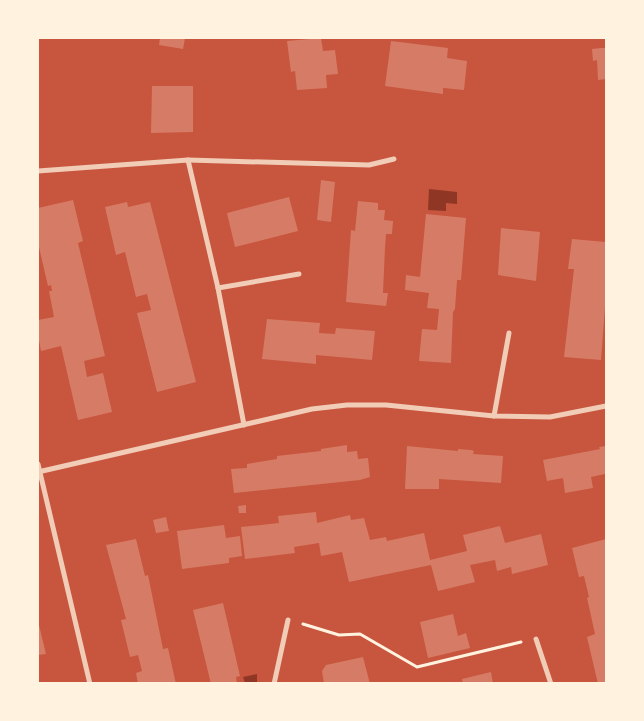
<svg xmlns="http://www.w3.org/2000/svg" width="644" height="721" font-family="'Crimson Pro',serif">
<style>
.water{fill:#8f3625}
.building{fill:#d67c66}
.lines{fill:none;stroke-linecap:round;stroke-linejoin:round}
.path{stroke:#fff3e0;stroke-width:3}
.minor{stroke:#f1ccb7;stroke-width:5}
</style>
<rect width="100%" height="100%" fill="#c8553d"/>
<!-- water -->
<g class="water">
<polygon points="429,189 457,192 457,204 446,203 446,211 428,210"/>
<polygon points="257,674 257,683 245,683 243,677"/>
</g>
<!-- building -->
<g class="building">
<polygon points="160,38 185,38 183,49 159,45"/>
<polygon points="321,38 323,51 335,50 338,74 326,75 327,88 297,90 295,71 291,72 287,41"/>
<polygon points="391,41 448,48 447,58 467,61 464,90 443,88 443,94 385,86"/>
<polygon points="601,48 606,48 606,79 598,80 597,60 593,61 592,49"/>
<polygon points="152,86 193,86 193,132 151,133"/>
<polygon points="321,180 335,182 331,222 317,220"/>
<polygon points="289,197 298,231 235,247 227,213"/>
<polygon points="73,200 83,241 78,243 105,356 84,361 87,377 103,373 112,412 78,420 61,346 41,351 38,335 38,320 54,317 49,291 52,291 51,285 48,286 38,243 38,208"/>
<polygon points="358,201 378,203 378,210 385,210 384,220 393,221 392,234 386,234 385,248 383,293 388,293 386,306 346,302 351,230 355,231"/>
<polygon points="127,202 128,207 150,202 196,382 157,392 137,313 151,310 147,294 136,297 125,252 116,255 105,207"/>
<polygon points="426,214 466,218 461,280 457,280 455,309 453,312 451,363 419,361 422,329 437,330 439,309 427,308 429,293 405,290 406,275 420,277"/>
<polygon points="501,228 540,232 536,281 498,275"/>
<polygon points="572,239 606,242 606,294 601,360 564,357 574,269 568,269"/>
<polygon points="267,319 320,323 319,333 335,334 336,328 375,331 372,360 316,355 316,364 262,359"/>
<polygon points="347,445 347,452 357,451 358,459 368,458 370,477 360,480 234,493 231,469 247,468 247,464 277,459 277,456 321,451 321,449"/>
<polygon points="407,446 458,451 458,449 471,450 474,451 473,454 503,456 501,483 439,479 439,489 405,489"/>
<polygon points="606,446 606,479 605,474 591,477 593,488 565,493 563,478 547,481 543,460 600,449 599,447"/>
<polygon points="246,505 246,513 239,513 238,506"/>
<polygon points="316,512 317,523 350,515 351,520 364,518 370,540 386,537 387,541 424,533 430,560 467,551 463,535 500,526 505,543 541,534 548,565 512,574 511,567 497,571 495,560 470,565 475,582 438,591 431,565 349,582 342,552 321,556 319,543 294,547 295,553 245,559 241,527 279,523 278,516"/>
<polygon points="166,517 169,531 156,533 153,520"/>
<polygon points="224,525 226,538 240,536 242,556 229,558 229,563 182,569 177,531"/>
<polygon points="136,539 145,576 148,575 163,649 168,648 176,684 138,684 136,673 142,671 138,655 130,657 121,620 126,619 106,545"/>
<polygon points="606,539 606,684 598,684 587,637 595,634 587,598 589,597 584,576 579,577 572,548"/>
<polygon points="223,603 240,676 236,677 237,684 211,684 193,610"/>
<polygon points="453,614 458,636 466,633 470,648 428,658 420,622"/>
<polygon points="38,621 46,654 38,655"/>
<polygon points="363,657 370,684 324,684 322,671 326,665"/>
<polygon points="491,672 493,684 463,684 462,679"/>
</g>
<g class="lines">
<!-- path -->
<polyline class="path" points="303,624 339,635 360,634 417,667 521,642"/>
<!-- minor -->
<g class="minor">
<polyline points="188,160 369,165 394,159"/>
<polyline points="38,171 188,160 218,288 244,425"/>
<polyline points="218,288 299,274"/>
<polyline points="494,416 509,333"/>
<polyline points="38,464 90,684"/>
<polyline points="38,472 312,409 347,405 386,405 494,416 550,417 606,406"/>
<polyline points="536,639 551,684"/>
<polyline points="274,684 288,620"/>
</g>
</g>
<!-- border -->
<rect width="644" height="721" fill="none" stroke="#fff3e0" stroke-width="78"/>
</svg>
